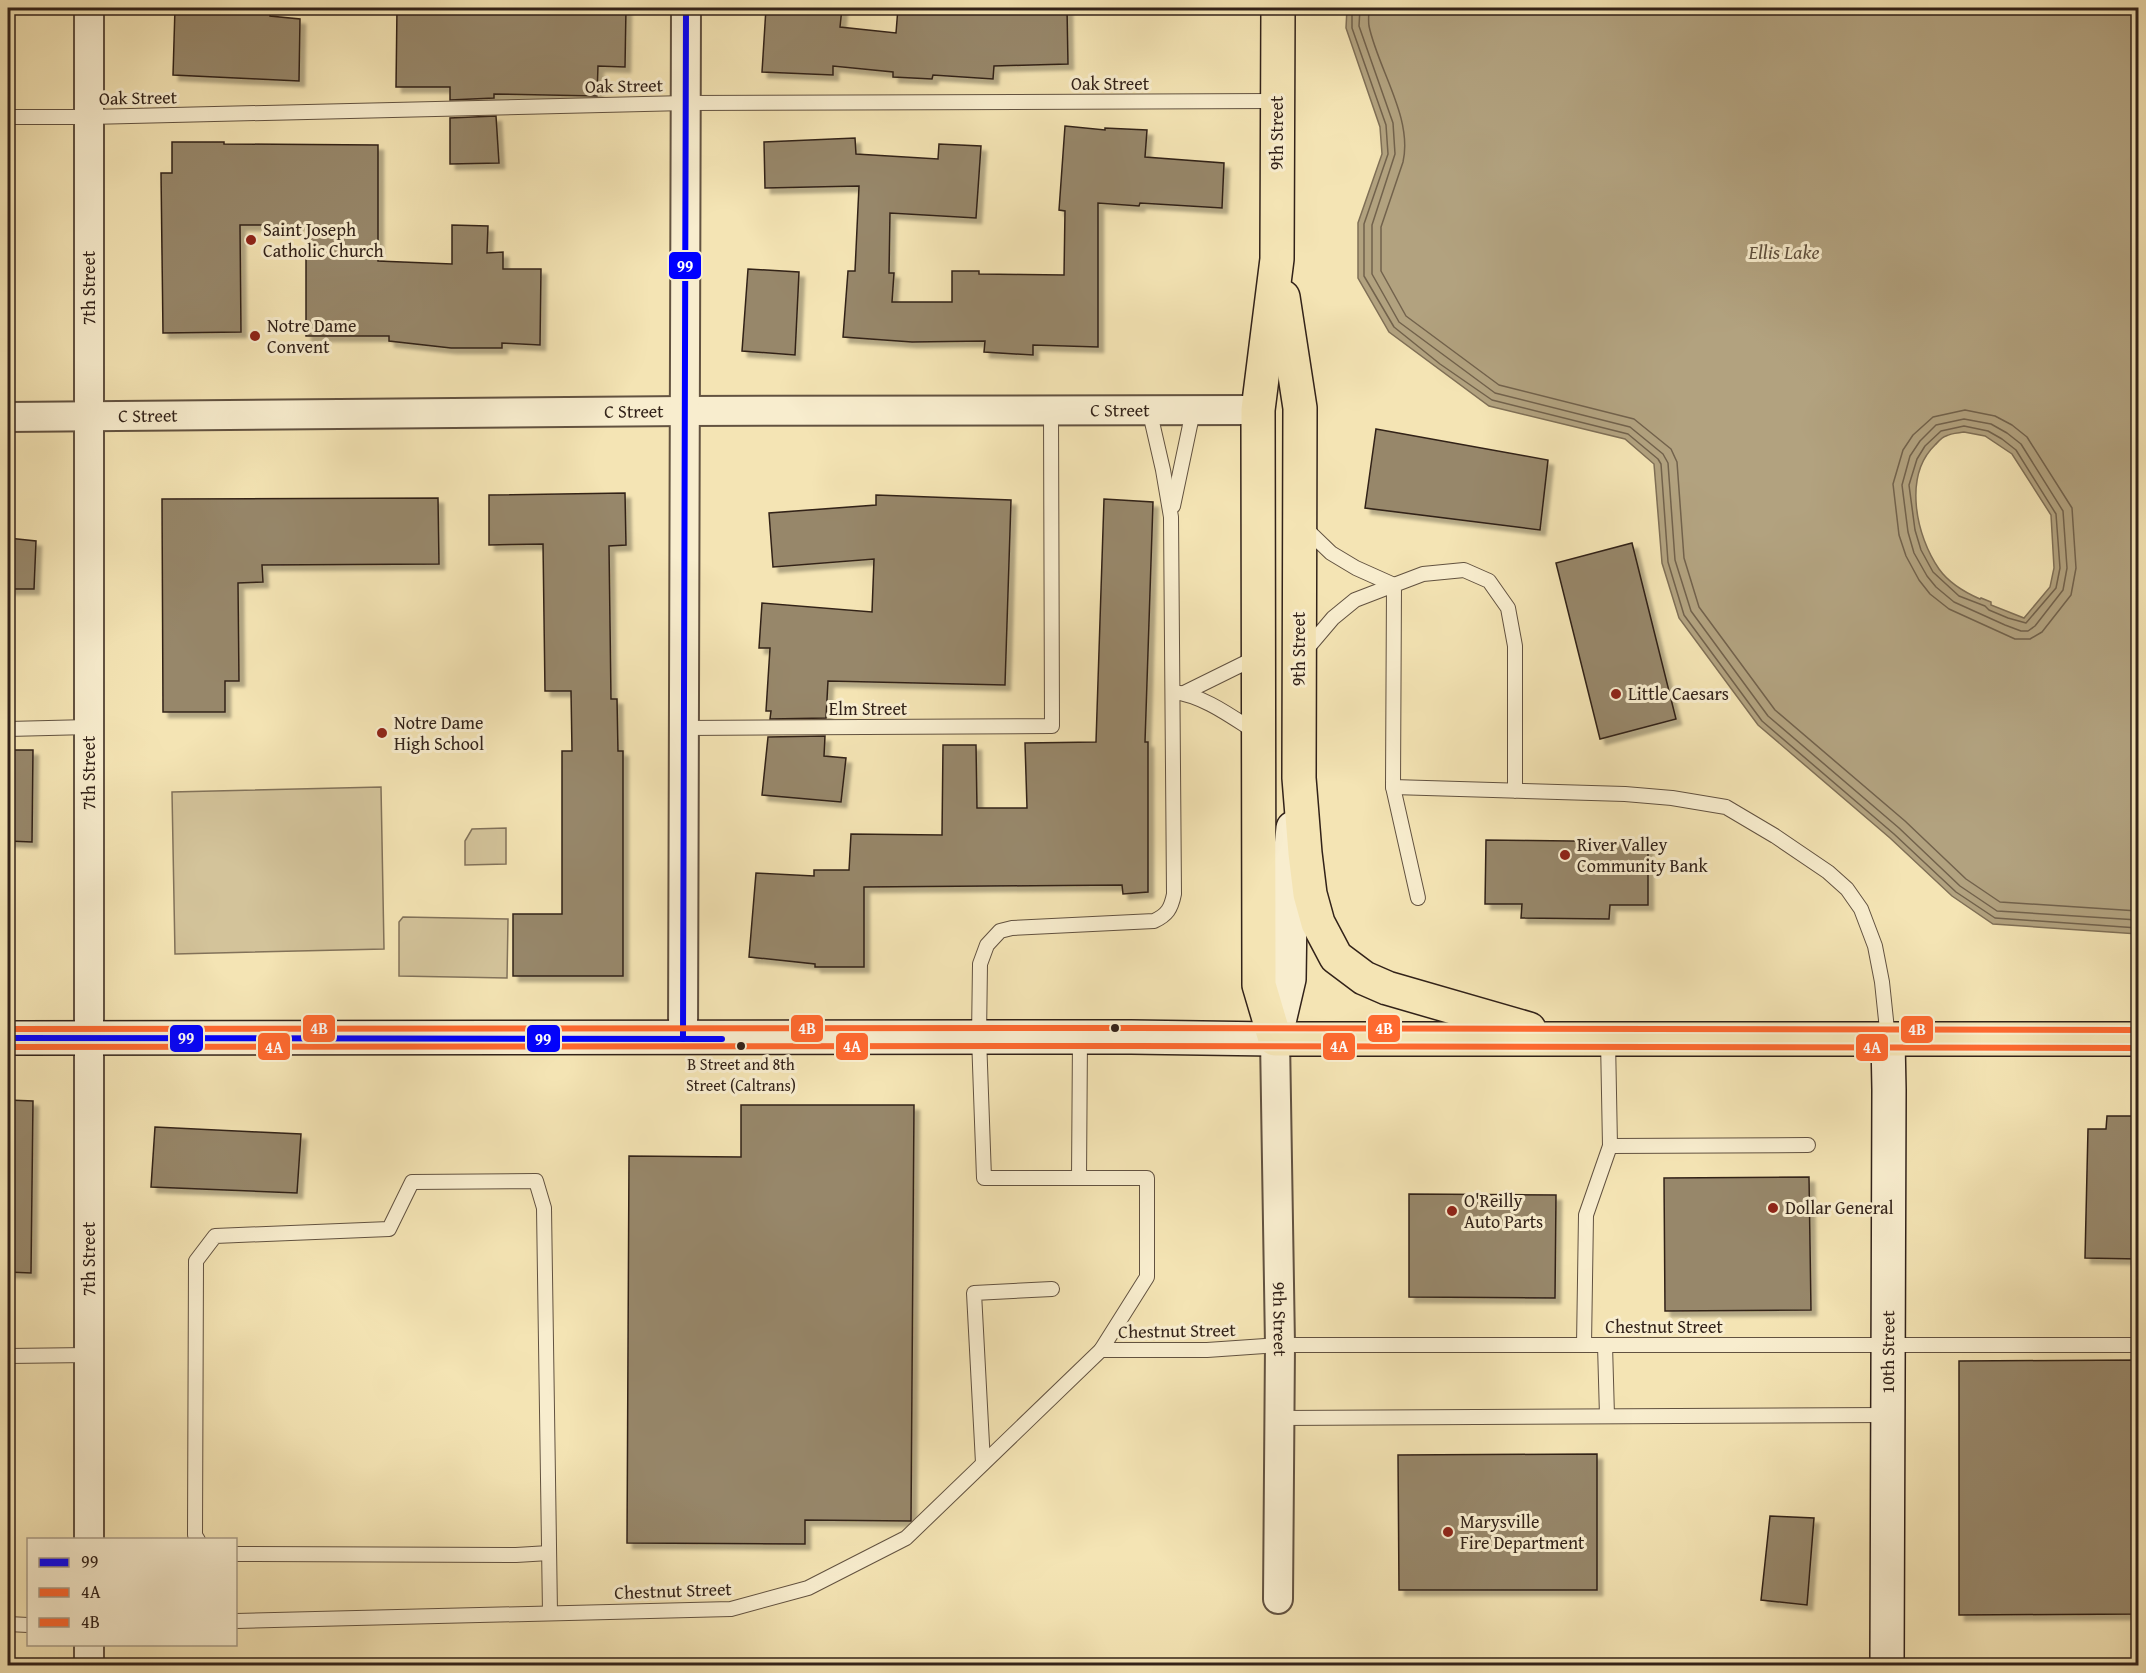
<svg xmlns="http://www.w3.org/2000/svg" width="2146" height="1673" font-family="'Gentium Book Plus',serif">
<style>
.green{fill:#d3c39a;stroke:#82725a;stroke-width:1.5}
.water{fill:#b2a27f;stroke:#7f6f56;stroke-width:1.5;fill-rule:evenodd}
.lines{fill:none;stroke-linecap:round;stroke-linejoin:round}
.shore{stroke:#72624c;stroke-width:1.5}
.building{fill:#97876a;stroke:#322219;stroke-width:1.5;filter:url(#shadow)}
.lane-casing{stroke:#625240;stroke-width:16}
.street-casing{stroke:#625240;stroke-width:32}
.secondary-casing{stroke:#322219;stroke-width:36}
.highway-casing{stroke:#322219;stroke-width:36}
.lane{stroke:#f8edce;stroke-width:14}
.street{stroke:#f8edce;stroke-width:28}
.secondary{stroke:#f8edce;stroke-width:33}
.highway{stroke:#f4e4b4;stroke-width:33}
.bus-1-casing{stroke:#f8edce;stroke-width:10}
.bus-2-casing{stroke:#f8edce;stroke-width:10}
.bus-3-casing{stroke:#f8edce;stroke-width:10}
.bus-1{stroke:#00f;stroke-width:6}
.bus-2{stroke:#ff692f;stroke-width:6}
.bus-3{stroke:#ff692f;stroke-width:6}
.poi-dot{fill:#8f2418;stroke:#f8edce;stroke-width:2}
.bus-dot{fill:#322219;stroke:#f8edce;stroke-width:2}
.labels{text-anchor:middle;stroke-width:6;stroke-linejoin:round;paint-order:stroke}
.bus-label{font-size:16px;fill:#322219;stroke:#f8edce}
.street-label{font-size:18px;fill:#322219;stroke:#f8edce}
.poi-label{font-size:18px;fill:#322219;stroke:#f8edce;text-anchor:start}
.water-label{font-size:20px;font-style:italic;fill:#5f4f3d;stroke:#f8edce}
.line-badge{stroke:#f8edce;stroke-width:2}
.badge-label{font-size:16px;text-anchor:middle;font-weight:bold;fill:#fff}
</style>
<defs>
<filter id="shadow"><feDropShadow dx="5.5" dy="5.5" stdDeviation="1.5" flood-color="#0004"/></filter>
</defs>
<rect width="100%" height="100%" fill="#f4e4b4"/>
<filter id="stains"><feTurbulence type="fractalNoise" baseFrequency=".00333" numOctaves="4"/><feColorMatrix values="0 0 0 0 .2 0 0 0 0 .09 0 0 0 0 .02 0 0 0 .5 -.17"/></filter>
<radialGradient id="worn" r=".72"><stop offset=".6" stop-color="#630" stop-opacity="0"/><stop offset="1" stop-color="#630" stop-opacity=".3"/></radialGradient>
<!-- green -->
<g class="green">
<polygon points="381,787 384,949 175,954 172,792"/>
<polygon points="506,828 506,864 465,865 465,841 472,829"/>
<polygon points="403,917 508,919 507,978 399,976 399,922"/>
</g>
<!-- water -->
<path class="water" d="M1347,8h791v926l-145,-10 -41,-28 -62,-58 -132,-113 -79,-107 -17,-55 -8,-99 -29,-25 -136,-33 -100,-74 -31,-54v-55l24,-69 -2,-27 -34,-99zM1964,432l21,4 27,18 39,61 3,53 -4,19 -26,31 -33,-13v-3l-10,-4 -1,1c-16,-7 -31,-16 -41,-30 -23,-33 -36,-93 -4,-124 3,-3 7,-8 11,-9 5,-3 12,-3 18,-4z"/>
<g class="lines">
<!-- shore -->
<g class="shore">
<polyline points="1352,8 1352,28 1386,125 1388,154 1364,224 1364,276 1394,327 1440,364 1492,400 1628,434 1658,459 1661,464 1668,562 1684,615 1762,721 1894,834 1956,892 1995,918 2138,928"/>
<polyline points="1360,8 1359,26 1393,123 1395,154 1372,225 1372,274 1399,322 1495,393 1630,427 1663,454 1668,463 1675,560 1691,611 1768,716 1899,828 1960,886 1997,911 2138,920"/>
<path d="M1369,8c0,6 -1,12 0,18 9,43 44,92 34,136l-22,65v44l25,45 93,69 135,34 37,30 6,13 7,96 15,49 76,103 130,111 61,58 34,23 138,9"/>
<polygon points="1965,410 1995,416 2012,425 2027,437 2072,508 2076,568 2071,595 2042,632 2030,639 2015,639 1949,609 1930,594 1919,580 1906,556 1899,535 1893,484 1903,450 1913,435 1933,417"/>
<polygon points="1964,419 1991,424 2007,433 2021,444 2063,511 2067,568 2063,590 2035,626 2028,631 2021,631 2005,625 1954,602 1936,587 1927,576 1914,553 1908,532 1902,485 1910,456 1920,441 1936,425"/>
<polygon points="1964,426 1988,431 2002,439 2016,450 2056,514 2060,568 2056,588 2026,623 2008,618 1989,610 1985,606 1959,596 1933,572 1921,550 1915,530 1909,485 1917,459 1925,446 1941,431"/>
</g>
</g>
<!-- building -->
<g class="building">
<polygon points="175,8 271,8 270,16 300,19 299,81 173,75"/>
<polygon points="397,8 626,8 625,67 598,66 597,96 494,94 494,98 450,100 450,87 396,87"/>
<polygon points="766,8 842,8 840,27 896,33 898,8 958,12 958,10 1016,13 1016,8 1067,8 1068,64 994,66 993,79 933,75 932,79 893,77 893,72 833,66 833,75 762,72"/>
<polygon points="496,116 499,163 450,164 450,118"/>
<polygon points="1065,126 1105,130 1105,128 1147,130 1145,157 1224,163 1222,208 1140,203 1139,206 1098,203 1098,347 1033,345 1033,355 984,352 985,341 912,342 843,337 848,271 855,271 859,186 765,188 764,142 855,138 856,154 938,159 939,144 981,146 976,218 890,213 889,273 894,273 892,302 952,302 952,271 979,271 979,274 1064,275 1065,211 1059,210"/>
<polygon points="172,142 224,142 224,144 378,145 378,261 452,264 452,225 488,226 487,253 503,252 503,269 541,269 540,345 502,343 502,348 451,348 389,341 389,336 306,336 306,225 240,225 241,332 163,333 161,173 172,173"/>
<polygon points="748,269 799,272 795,355 742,351"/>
<polygon points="1376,429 1548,460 1540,530 1365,508"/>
<polygon points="625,493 626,545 609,546 611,699 617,699 618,751 623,751 623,976 513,976 513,914 562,914 562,751 572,751 571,691 545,691 543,544 489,545 489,495"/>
<polygon points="876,495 1011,500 1005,685 828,681 826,718 770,719 771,711 766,711 770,648 759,648 762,603 872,612 874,559 773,567 769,513 876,505"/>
<polygon points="438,498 439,564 262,565 263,582 238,583 239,681 225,681 225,712 163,712 162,499"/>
<polygon points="1104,499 1153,502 1145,742 1148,742 1148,892 1123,894 1122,885 864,887 864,967 815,967 815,964 749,957 756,873 814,876 814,870 849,870 851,834 942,835 943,745 976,745 977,808 1027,808 1025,743 1096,742"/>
<polygon points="8,538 36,541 34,589 8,589"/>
<polygon points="1632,543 1676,719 1600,739 1556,563"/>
<polygon points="825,736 824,756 846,758 841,802 762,795 768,737"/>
<polygon points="8,750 33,750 32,842 8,841"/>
<polygon points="1486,840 1648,842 1648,905 1610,905 1609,919 1521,918 1522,904 1485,904"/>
<polygon points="8,1100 33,1101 31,1273 8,1272"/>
<polygon points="741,1105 914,1105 911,1521 805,1520 805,1544 627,1543 629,1156 741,1157"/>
<polygon points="2107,1116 2139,1116 2139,1259 2085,1258 2088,1129 2106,1129"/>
<polygon points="155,1127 301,1134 297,1193 151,1187"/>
<polygon points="1809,1177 1811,1310 1665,1311 1664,1178"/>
<polygon points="1409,1194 1556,1195 1555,1298 1409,1297"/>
<polygon points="2139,1360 2139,1614 1959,1615 1959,1361"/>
<polygon points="1597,1454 1597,1590 1399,1590 1398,1455"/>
<polygon points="1770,1516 1814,1518 1807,1605 1761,1600"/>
</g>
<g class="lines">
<defs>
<g id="lane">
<polyline points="8,117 89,117 686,103 1277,101"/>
<polyline points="1173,506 1193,411"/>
<polyline points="1303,526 1331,553 1356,568 1394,585"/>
<polyline points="1305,651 1333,618 1355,600 1394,585"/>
<path d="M1173,692c30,3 59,25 84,41"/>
<polyline points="1184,693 1257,657"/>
<polyline points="684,728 1052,726 1051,412"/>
<polyline points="8,729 89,727"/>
<polyline points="1393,787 1418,898"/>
<polyline points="1515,791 1515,646 1508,608 1489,581 1464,570 1423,574 1394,585 1393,787 1625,794 1672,798 1726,807 1775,836 1828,872 1847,889 1861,909 1875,946 1882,982 1888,1039"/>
<polyline points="1610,1146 1808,1145"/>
<polyline points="1079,1178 1080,1037"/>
<polyline points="1584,1345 1586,1215 1610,1146 1608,1040"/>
<polyline points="1605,1345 1607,1416"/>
<path d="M1101,1350l46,-73v-99h-163l-5,-141 1,-73 7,-19 13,-14 12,-3 142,-7c13,-6 17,-12 20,-27l-3,-377 -8,-47 -14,-61"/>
<polyline points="8,1356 89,1355"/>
<polyline points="1279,1418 1888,1415"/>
<polyline points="983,1463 974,1293 1052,1289"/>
<polyline points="198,1540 195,1535 196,1261 215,1236 389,1229 412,1182 536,1181 544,1208 550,1613"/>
<polyline points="236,1554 516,1555 549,1553"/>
<polyline points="236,1621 731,1609 808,1588 906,1538 1101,1350 1207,1350 1280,1345 2138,1345"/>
<polyline points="8,1624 28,1625"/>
</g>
<g id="street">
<path id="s1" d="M8,417l677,-6 573,-1"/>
<polyline points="683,1039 686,8"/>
<path id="s2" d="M1275,1039l5,306 -2,254"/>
<polyline points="89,1540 89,8"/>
<polyline points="89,1666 89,1644"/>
</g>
<g id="secondary">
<polyline points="8,1038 1131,1037 1275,1039 1289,979 1291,848 1293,828"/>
<path id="s3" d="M1887,1666l2,-576 -1,-51"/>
</g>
<g id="highway">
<polyline points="1278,8 1277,259 1258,410 1259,985 1275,1039 2138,1039"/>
<polyline points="1283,297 1300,408 1299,778 1305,853 1310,894 1318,923 1336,957 1364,978 1387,988 1529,1029"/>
</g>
</defs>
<!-- lane casing -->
<use href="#lane" class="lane-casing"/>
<!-- street casing -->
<use href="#street" class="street-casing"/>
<!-- secondary casing -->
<use href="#secondary" class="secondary-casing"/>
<!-- highway casing -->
<use href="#highway" class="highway-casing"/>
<!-- lane -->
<use href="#lane" class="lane"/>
<!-- street -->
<use href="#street" class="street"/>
<!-- secondary -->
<use href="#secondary" class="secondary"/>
<!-- highway -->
<use href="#highway" class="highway"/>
<defs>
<g id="bus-1">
<polyline points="8,1038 722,1039"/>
<polyline points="683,1039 686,8"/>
</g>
<polyline id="bus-2" points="8,1047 1131,1046 2138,1048"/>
<polyline id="bus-3" points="8,1029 1131,1028 2138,1030"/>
</defs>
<!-- bus-1 casing -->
<use href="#bus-1" class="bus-1-casing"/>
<!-- bus-2 casing -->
<use href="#bus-2" class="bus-2-casing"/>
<!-- bus-3 casing -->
<use href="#bus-3" class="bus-3-casing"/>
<!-- bus-1 -->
<use href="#bus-1" class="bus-1"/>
<!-- bus-2 -->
<use href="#bus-2" class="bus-2"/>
<!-- bus-3 -->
<use href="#bus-3" class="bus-3"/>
</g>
<!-- markers -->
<g class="poi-dot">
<circle cx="251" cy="240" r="6"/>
<circle cx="255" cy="336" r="6"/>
<circle cx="1616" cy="694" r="6"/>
<circle cx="382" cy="733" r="6"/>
<circle cx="1565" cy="855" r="6"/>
<circle cx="1773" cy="1208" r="6"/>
<circle cx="1452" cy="1211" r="6"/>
<circle cx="1448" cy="1532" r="6"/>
</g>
<g class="bus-dot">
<circle cx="1115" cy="1028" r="5"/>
<circle cx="741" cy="1046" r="5"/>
</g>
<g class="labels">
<!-- bus labels -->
<g class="bus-label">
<text x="741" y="1070">B Street and 8th<tspan x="741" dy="21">Street (Caltrans)</tspan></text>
</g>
<!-- street labels -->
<g class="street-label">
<text x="1110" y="90">Oak Street</text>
<text transform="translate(624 86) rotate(-1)" y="6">Oak Street</text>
<text transform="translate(138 98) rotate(-1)" y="6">Oak Street</text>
<text transform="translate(1277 133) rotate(-90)" y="6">9th Street</text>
<text transform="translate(89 288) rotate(-90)" y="6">7th Street</text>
<text dy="6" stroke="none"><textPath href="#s1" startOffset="1112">C Street</textPath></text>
<text dy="6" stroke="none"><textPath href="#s1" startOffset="626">C Street</textPath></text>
<text dy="6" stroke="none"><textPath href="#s1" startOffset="140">C Street</textPath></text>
<text transform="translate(1299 649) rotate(-90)" y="6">9th Street</text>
<text x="868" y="715">Elm Street</text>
<text transform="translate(89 773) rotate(-90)" y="6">7th Street</text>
<text transform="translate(89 1259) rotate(-90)" y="6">7th Street</text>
<text dy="6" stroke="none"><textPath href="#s2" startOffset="280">9th Street</textPath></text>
<text x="1664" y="1333">Chestnut Street</text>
<text transform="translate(1177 1331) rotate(-1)" y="6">Chestnut Street</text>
<text dy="6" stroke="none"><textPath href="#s3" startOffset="314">10th Street</textPath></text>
<text transform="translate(673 1591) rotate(-2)" y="6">Chestnut Street</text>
</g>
<!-- poi labels -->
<g class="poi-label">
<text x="263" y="236">Saint Joseph<tspan x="263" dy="21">Catholic Church</tspan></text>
<text x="267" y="332">Notre Dame<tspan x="267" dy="21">Convent</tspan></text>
<text x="1628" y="700">Little Caesars</text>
<text x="394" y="729">Notre Dame<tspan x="394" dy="21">High School</tspan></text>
<text x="1577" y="851">River Valley<tspan x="1577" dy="21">Community Bank</tspan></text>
<text x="1464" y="1207">O'Reilly<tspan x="1464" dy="21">Auto Parts</tspan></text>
<text x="1785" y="1214">Dollar General</text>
<text x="1460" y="1528">Marysville<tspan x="1460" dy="21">Fire Department</tspan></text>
</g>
<!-- water labels -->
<g class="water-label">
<text x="1784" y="259">Ellis Lake</text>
</g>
</g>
<g class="line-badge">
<rect x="668" y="251" width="34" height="29" rx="6" fill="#00f"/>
<rect x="790" y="1014" width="34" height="29" rx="6" fill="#ff692f"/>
<rect x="1367" y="1014" width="34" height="29" rx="6" fill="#ff692f"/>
<rect x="302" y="1014" width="34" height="29" rx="6" fill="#ff692f"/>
<rect x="1900" y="1015" width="34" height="29" rx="6" fill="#ff692f"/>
<rect x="169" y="1024" width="35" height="29" rx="6" fill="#00f"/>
<rect x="526" y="1024" width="35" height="29" rx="6" fill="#00f"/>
<rect x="835" y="1032" width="34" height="29" rx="6" fill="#ff692f"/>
<rect x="1322" y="1032" width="34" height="29" rx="6" fill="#ff692f"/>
<rect x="257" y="1032" width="34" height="29" rx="6" fill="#ff692f"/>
<rect x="1855" y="1033" width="34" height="29" rx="6" fill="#ff692f"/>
</g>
<g class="badge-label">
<text x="685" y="272">99</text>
<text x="807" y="1034">4B</text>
<text x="1384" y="1034">4B</text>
<text x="319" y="1034">4B</text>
<text x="1917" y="1035">4B</text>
<text x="186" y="1044">99</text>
<text x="543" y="1045">99</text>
<text x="852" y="1052">4A</text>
<text x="1339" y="1052">4A</text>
<text x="274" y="1053">4A</text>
<text x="1872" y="1053">4A</text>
</g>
<!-- margin -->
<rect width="2146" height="1673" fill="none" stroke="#f4e4b4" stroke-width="30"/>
<rect x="9" y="9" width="2128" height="1655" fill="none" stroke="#322219" stroke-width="3"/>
<rect x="15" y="15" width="2116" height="1643" fill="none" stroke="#322219" stroke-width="1.5"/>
<!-- legend -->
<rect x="27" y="1538" width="210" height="108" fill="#f8edce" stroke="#a99c86" stroke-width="1.5"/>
<rect x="39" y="1558" width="30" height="9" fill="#0000ff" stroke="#a99c86" stroke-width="1.5"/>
<text x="81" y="1568" font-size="18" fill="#322219">99</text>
<rect x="39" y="1588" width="30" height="9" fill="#ff692f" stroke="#a99c86" stroke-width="1.5"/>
<text x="81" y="1598" font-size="18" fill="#322219">4A</text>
<rect x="39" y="1618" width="30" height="9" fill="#ff692f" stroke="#a99c86" stroke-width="1.5"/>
<text x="81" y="1628" font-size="18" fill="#322219">4B</text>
<rect width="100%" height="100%" filter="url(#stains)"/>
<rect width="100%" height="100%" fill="url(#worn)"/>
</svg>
